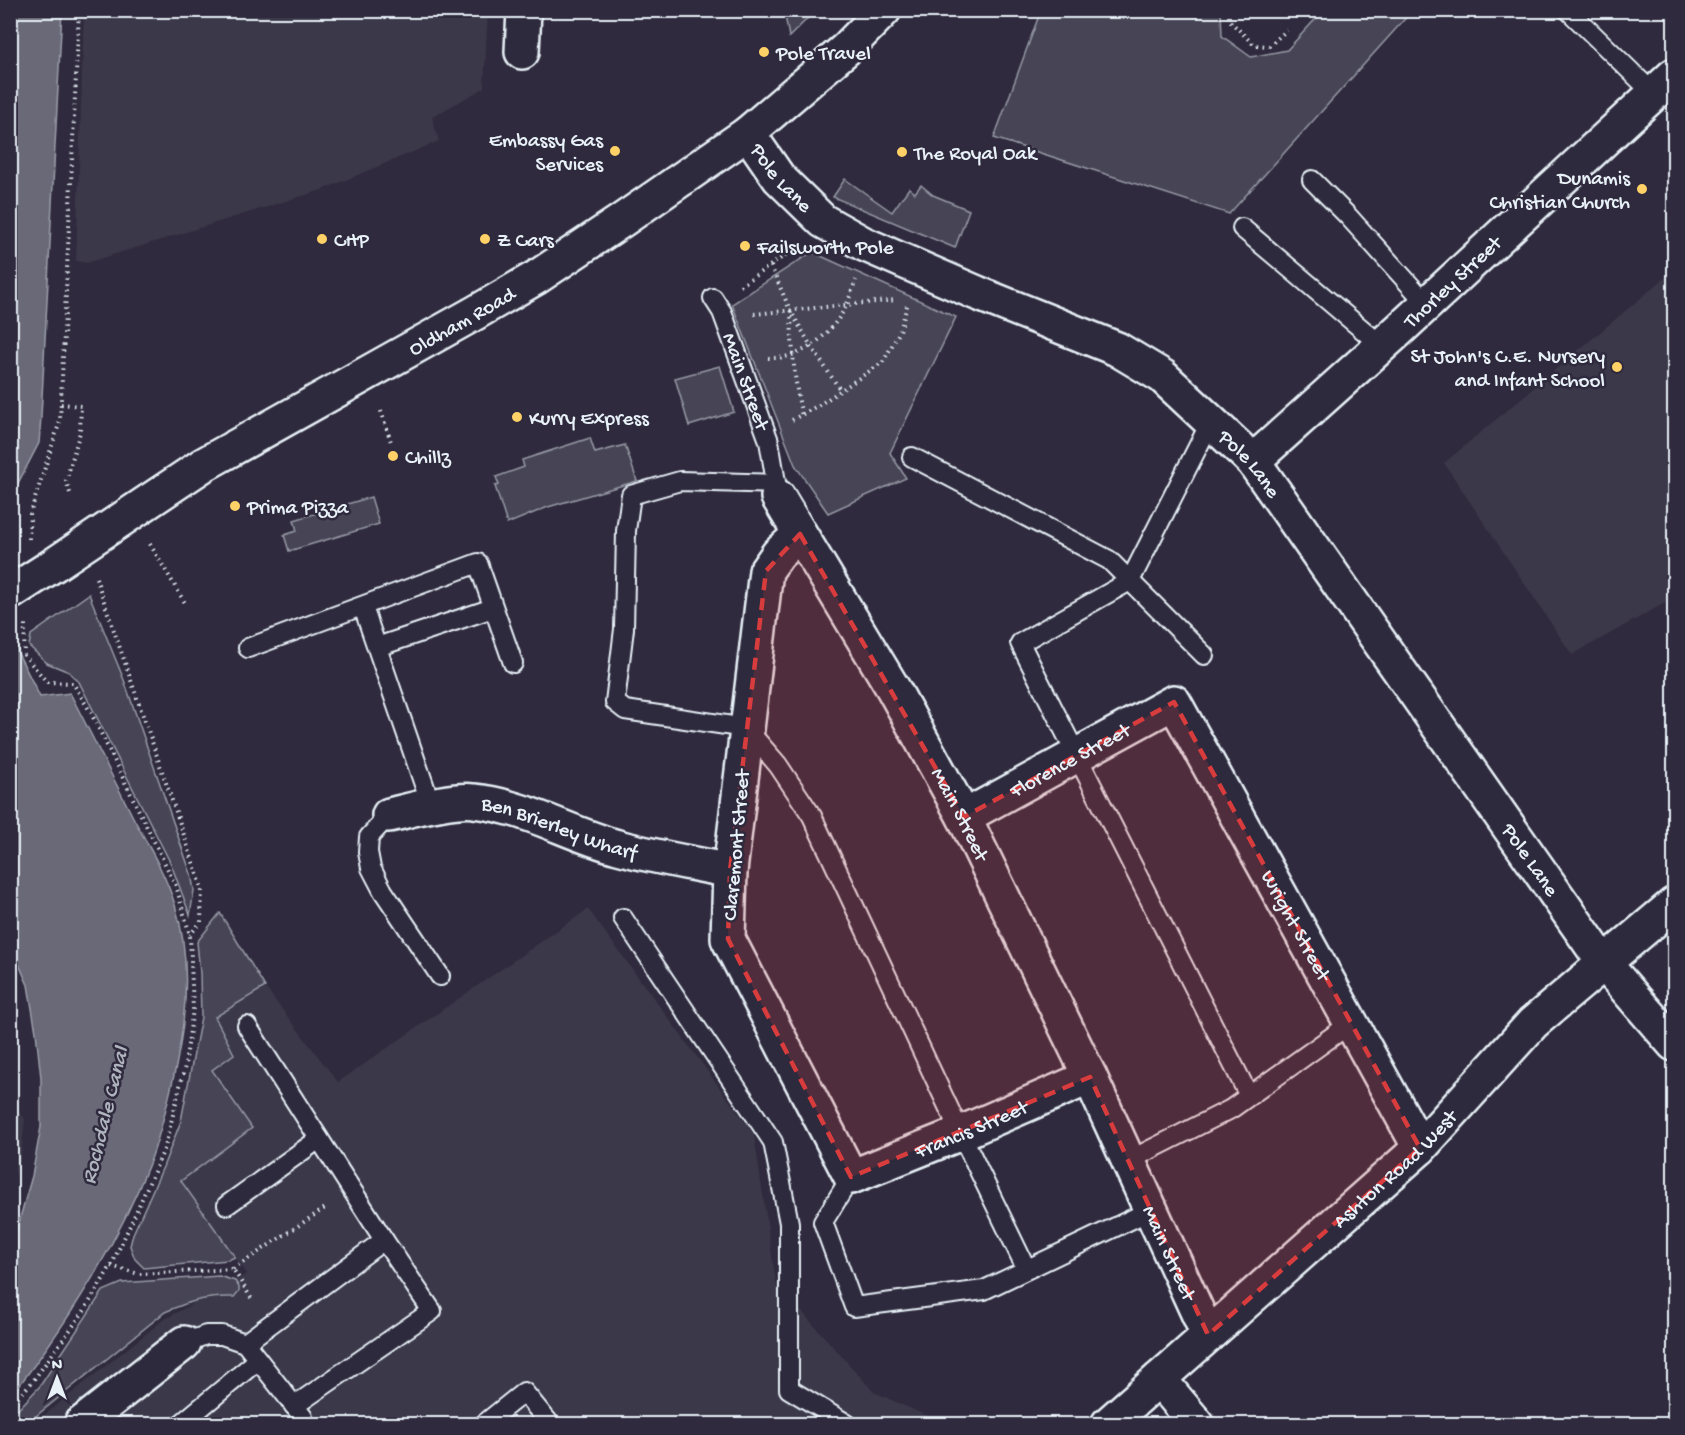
<svg xmlns="http://www.w3.org/2000/svg" width="1685" height="1435" font-family="'Gochi Hand',sans-serif">
<style>
.built{fill:#3b3749}
.green{fill:#464455;stroke:#979aa6;stroke-width:1.5}
.water{fill:#696978;stroke:#9c9fab;stroke-width:1.5}
.pier{fill:#2f2a3d}
.lines{fill:none;stroke-linecap:round;stroke-linejoin:round}
.service-casing{stroke:#e8f1f8;stroke-width:22}
.minor-casing{stroke:#e8f1f8;stroke-width:38}
.tertiary-casing{stroke:#e8f1f8;stroke-width:38}
.trunk-casing{stroke:#e8f1f8;stroke-width:38}
.path{stroke:#e8f1f8;stroke-width:4;stroke-dasharray:1.5 4.5;stroke-linecap:butt}
.service{stroke:#2f2a3d;stroke-width:18}
.minor{stroke:#2f2a3d;stroke-width:33}
.tertiary{stroke:#2f2a3d;stroke-width:33}
.trunk{stroke:#2f2a3d;stroke-width:33}
.trunk-bridge-casing{stroke:#e8f1f8;stroke-width:38;stroke-linecap:butt}
.trunk-bridge{stroke:#2f2a3d;stroke-width:33}
.marked{fill:#d83c3d;fill-opacity:0.2;stroke:#d83c3d;stroke-width:4.5;stroke-dasharray:12 8;stroke-linejoin:round}
.poi-dot{fill:#ffd166;stroke:#2f2a3d;stroke-width:2}
.labels{text-anchor:middle;stroke-width:5;stroke-linejoin:round;paint-order:stroke}
.poi-label{font-size:21px;fill:#e8f1f8;stroke:#2f2a3d;text-anchor:start}
.street-label{font-size:21px;fill:#e8f1f8;stroke:#2f2a3d}
.water-label{font-size:22px;font-style:italic;fill:#afb4be;stroke:#2f2a3d}
</style>
<rect width="100%" height="100%" fill="#2f2a3d"/>
<filter id="ink" filterUnits="userSpaceOnUse"><feTurbulence type="fractalNoise" baseFrequency=".0167" numOctaves="2"/><feDisplacementMap in="SourceGraphic" scale="12" xChannelSelector="R" yChannelSelector="G"/><feConvolveMatrix kernelMatrix="1 2 1 2 8 2 1 2 1" color-interpolation-filters="sRGB"/></filter>
<g filter="url(#ink)">
<!-- built -->
<g class="built">
<polygon points="84,11 488,11 484,88 432,117 439,141 322,190 87,263 76,261"/>
<polygon points="1674,270 1674,598 1572,655 1444,463"/>
<polygon points="588,909 754,1134 776,1283 874,1392 945,1424 33,1424 163,1320 247,1274 181,1181 212,1070 215,1017 265,987 338,1082"/>
<polygon points="11,1103 25,1119 21,1157 11,1189"/>
</g>
<!-- green -->
<g class="green">
<polygon points="784,10 815,10 815,11 789,37"/>
<polygon points="1041,10 1221,11 1222,36 1251,57 1287,50 1323,11 1412,11 1229,214 994,138"/>
<polygon points="845,179 892,212 909,188 915,193 921,185 933,195 969,210 955,248 833,197"/>
<polygon points="812,252 956,317 890,453 906,478 828,513 795,465 732,304"/>
<polygon points="720,366 734,412 689,426 675,378"/>
<polygon points="590,438 595,453 625,445 637,481 548,507 507,524 495,486 499,485 496,477 524,467 522,460"/>
<polygon points="371,497 379,524 289,551 284,535 297,531 294,520"/>
<polygon points="89,594 124,680 191,874 194,890 190,915 171,864 79,682 69,672 47,663 29,646 31,635"/>
<polygon points="220,913 265,987 215,1017 234,1054 212,1070 252,1128 181,1181 235,1257 228,1260 144,1268 135,1259 130,1246 133,1234 163,1167 181,1121 201,1017 200,973 197,942"/>
<path d="M219,1276l16,5 4,6v4l-5,6c-27,-1 -44,4 -69,15l-139,112h-15v-7l29,-31 63,-95 19,-8z"/>
</g>
<!-- water -->
<path class="water" d="M62,10l-21,407 -2,26 -25,48 -3,21 7,141 22,44 30,-4c21,42 43,84 64,126 15,28 32,56 41,86 18,58 11,121 -3,179 -6,25 -12,51 -21,75 -33,85 -84,165 -140,237v-147l21,-73 9,-49v-49l-5,-46 -8,-47 -18,-41v-933z"/>
<!-- pier -->
<polygon class="pier" points="14,512 21,642 11,650 10,515"/>
<g class="lines">
<defs>
<g id="service">
<polyline points="1568,10 1654,94"/>
<polyline points="1312,180 1348,216 1427,304"/>
<polyline points="1242,228 1382,346"/>
<path id="s1" d="M713,298l9,14 47,129 9,53"/>
<polyline points="1211,421 1130,581 1020,643 1249,1096"/>
<polyline points="912,457 1109,560 1204,655"/>
<polyline points="776,484 680,481 631,495 626,531 624,629 615,702 625,710 746,728 778,765 812,816 952,1115 1026,1268"/>
<polyline points="363,607 431,805"/>
<polyline points="377,647 493,608"/>
<polyline points="248,648 478,563 513,663"/>
<polyline points="389,815 369,837 368,852 371,868 383,891 440,976"/>
<polyline points="623,918 773,1142 789,1223 789,1389 847,1424"/>
<polyline points="247,1026 384,1240 432,1311 294,1406"/>
<polyline points="1128,1161 1231,1109 1351,1023"/>
<polyline points="851,1177 823,1222 854,1307 984,1290 1151,1210"/>
<polyline points="227,1205 319,1139"/>
<polyline points="184,1343 206,1335 222,1335 245,1343 303,1417 302,1424"/>
<polyline points="245,1343 384,1240"/>
<polyline points="181,1424 258,1360"/>
<polyline points="484,1424 524,1392 550,1424"/>
</g>
<g id="minor">
<polyline points="522,52 524,10"/>
<path id="s2" d="M748,133l31,45 44,43 41,23 113,49 140,56 45,27 91,85 351,502 70,81"/>
<path id="s3" d="M1253,461l146,-131 275,-255"/>
<path id="s4" d="M778,497l116,193 70,127 126,260 118,258"/>
<path id="s5" d="M800,534l-22,20 -12,17 -36,300 -2,68 123,238 110,-44 129,-56"/>
<path id="s6" d="M389,815c22,-5 63,-17 85,-14 51,5 95,33 144,46 36,10 74,16 112,24"/>
<path id="s7" d="M964,817l210,-115 246,446"/>
<polyline points="1159,1379 1197,1424"/>
<polyline points="81,1424 184,1343"/>
</g>
<g id="tertiary">
<path id="s8" d="M1108,1424l312,-276 113,-125 141,-119"/>
</g>
<g id="trunk">
<path id="s9" d="M55,564l148,-99 272,-152 62,-36 84,-56 127,-88 98,-84 38,-39"/>
</g>
</defs>
<!-- service casing -->
<use href="#service" class="service-casing"/>
<!-- minor casing -->
<use href="#minor" class="minor-casing"/>
<!-- tertiary casing -->
<use href="#tertiary" class="tertiary-casing"/>
<!-- trunk casing -->
<use href="#trunk" class="trunk-casing"/>
<!-- path -->
<g class="path">
<polyline points="1229,10 1229,20 1254,45 1269,46 1287,30"/>
<polyline points="771,266 790,310 811,346 841,391"/>
<polyline points="740,286 799,246"/>
<path d="M791,311c1,35 3,71 11,105"/>
<polyline points="754,314 896,300"/>
<path d="M768,358c33,2 60,-21 76,-48 5,-9 8,-21 12,-30"/>
<polyline points="61,404 81,406 80,432 66,481 71,496"/>
<polyline points="381,411 392,445"/>
<polyline points="792,420 819,405 883,362 900,331 908,302"/>
<polyline points="29,539 30,514 60,421 79,10"/>
<polyline points="150,544 185,603"/>
<polyline points="96,578 202,888 201,922 190,935"/>
<polyline points="111,1266 139,1274 233,1269 253,1301"/>
<polyline points="233,1269 328,1206"/>
<polyline points="10,1406 32,1382 84,1311 111,1266 133,1219 165,1147 185,1066 193,1009 190,935 176,886 91,713 73,683 47,682 24,655 25,624"/>
</g>
<!-- service -->
<use href="#service" class="service"/>
<!-- minor -->
<use href="#minor" class="minor"/>
<!-- tertiary -->
<use href="#tertiary" class="tertiary"/>
<!-- trunk -->
<use href="#trunk" class="trunk"/>
<defs>
<polyline id="trunk-bridge" points="10,593 55,564"/>
</defs>
<!-- trunk-bridge casing -->
<use href="#trunk-bridge" class="trunk-bridge-casing"/>
<!-- trunk-bridge -->
<use href="#trunk-bridge" class="trunk-bridge"/>
</g>
</g>
<!-- marked area -->
<path class="marked" d="M800,534l164,283 210,-115 246,446 -212,187 -118,-258 -239,100 -123,-238 2,-68 36,-300z"/>
<!-- markers -->
<g class="poi-dot">
<circle cx="764" cy="52" r="6"/>
<circle cx="615" cy="151" r="6"/>
<circle cx="902" cy="152" r="6"/>
<circle cx="1642" cy="189" r="6"/>
<circle cx="322" cy="239" r="6"/>
<circle cx="485" cy="239" r="6"/>
<circle cx="745" cy="246" r="6"/>
<circle cx="1617" cy="367" r="6"/>
<circle cx="517" cy="417" r="6"/>
<circle cx="393" cy="456" r="6"/>
<circle cx="235" cy="506" r="6"/>
</g>
<g class="labels">
<!-- poi labels -->
<g class="poi-label">
<text x="776" y="59">Pole Travel</text>
<text x="603" y="146" text-anchor="end">Embassy Gas<tspan x="603" dy="24">Services</tspan></text>
<text x="914" y="159">The Royal Oak</text>
<text x="1630" y="184" text-anchor="end">Dunamis<tspan x="1630" dy="24">Christian Church</tspan></text>
<text x="334" y="246">CHP</text>
<text x="497" y="246">Z Cars</text>
<text x="757" y="253">Failsworth Pole</text>
<text x="1605" y="362" text-anchor="end">St John's C.E. Nursery<tspan x="1605" dy="24">and Infant School</tspan></text>
<text x="529" y="424">Kurry Express</text>
<text x="405" y="463">Chillz</text>
<text x="247" y="513">Prima Pizza</text>
</g>
<!-- street labels -->
<g class="street-label">
<text dy="7" stroke="none"><textPath href="#s2" startOffset="56">Pole Lane</textPath></text>
<text dy="7" stroke="none"><textPath href="#s3" startOffset="268">Thorley Street</textPath></text>
<text dy="7" stroke="none"><textPath href="#s9" startOffset="474">Oldham Road</textPath></text>
<text dy="7" stroke="none"><textPath href="#s1" startOffset="90">Main Street</textPath></text>
<text dy="7" stroke="none"><textPath href="#s2" startOffset="614">Pole Lane</textPath></text>
<text dy="7" stroke="none"><textPath href="#s7" startOffset="120">Florence Street</textPath></text>
<text dy="7" stroke="none"><textPath href="#s4" startOffset="366">Main Street</textPath></text>
<text dy="7" stroke="none"><textPath href="#s6" startOffset="176">Ben Brierley Wharf</textPath></text>
<text transform="translate(735 845) rotate(-85)" y="7">Claremont Street</text>
<text dy="7" stroke="none"><textPath href="#s2" startOffset="1100">Pole Lane</textPath></text>
<text dy="7" stroke="none"><textPath href="#s7" startOffset="494">Wright Street</textPath></text>
<text dy="7" stroke="none"><textPath href="#s5" startOffset="818">Francis Street</textPath></text>
<text dy="7" stroke="none"><textPath href="#s8" startOffset="384">Ashton Road West</textPath></text>
<text dy="7" stroke="none"><textPath href="#s4" startOffset="852">Main Street</textPath></text>
</g>
<!-- water labels -->
<g class="water-label">
<text transform="translate(103 1115) rotate(-76)" y="8">Rochdale Canal</text>
</g>
</g>
<!-- margin -->
<rect width="1685" height="1435" fill="none" stroke="#2f2a3d" stroke-width="36"/>
<rect x="18" y="18" width="1649" height="1399" fill="none" stroke="#e8f1f8" stroke-width="2" filter="url(#ink)"/>
<!-- north arrow -->
<g transform="translate(57 1378)" stroke="#2f2a3d" stroke-width="4.5" paint-order="stroke">
<path d="M0-4.5L10 22L0 15L-10 22Z" fill="#e8f1f8"/>
<text y="-9" font-size="16" font-weight="bold" text-anchor="middle" fill="#e8f1f8">N</text>
</g>
</svg>
